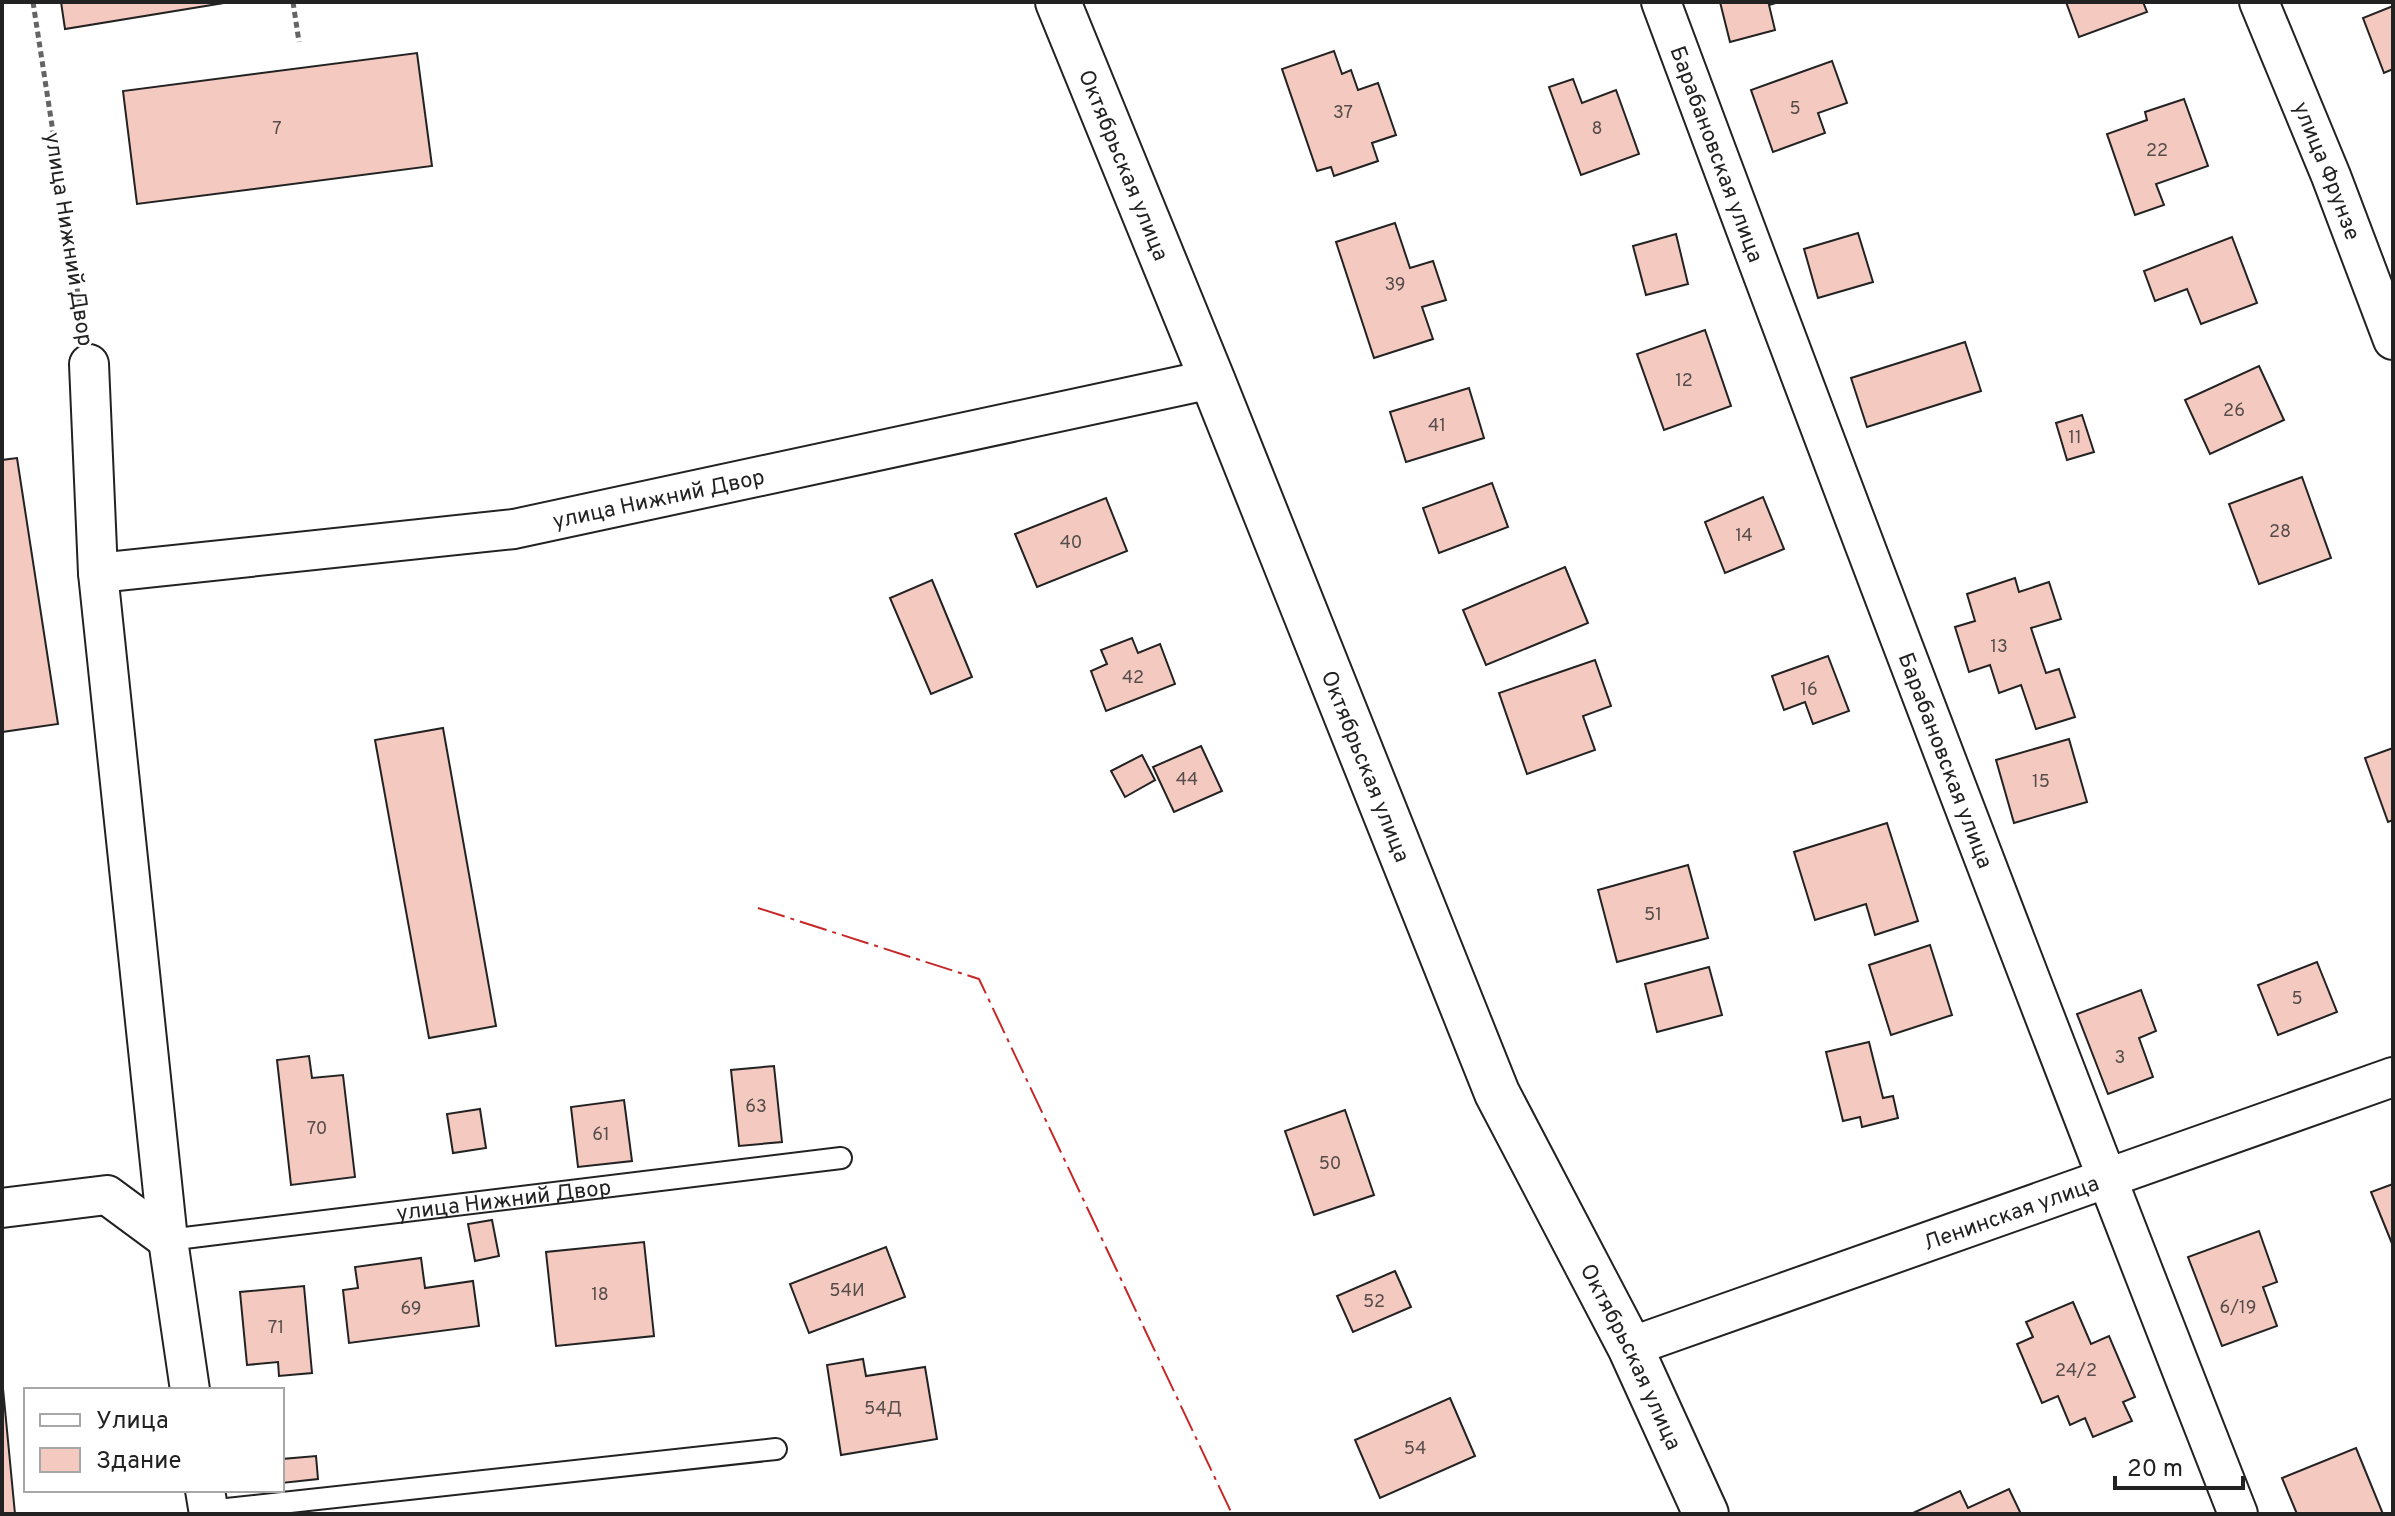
<svg xmlns="http://www.w3.org/2000/svg" width="2395" height="1516" font-family="Overpass,sans-serif">
<style>
.building{fill:#f3c9c0;stroke:#222;stroke-width:2}
.lines{fill:none;stroke-linecap:round;stroke-linejoin:round}
.lane-casing{stroke:#222;stroke-width:24}
.street-casing{stroke:#222;stroke-width:42}
.secondary-casing{stroke:#222;stroke-width:48}
.path{stroke:#646464;stroke-width:5;stroke-dasharray:6 4;stroke-linecap:butt}
.lane{stroke:#fff;stroke-width:20}
.street{stroke:#fff;stroke-width:38}
.secondary{stroke:#fff;stroke-width:44}
.power{stroke:#c62828;stroke-width:2;stroke-dasharray:28 6 4 6;stroke-linecap:butt}
.labels{text-anchor:middle;stroke-width:6;stroke-linejoin:round;paint-order:stroke}
.number-label{font-size:18px;fill:#564c4a}
.street-label{font-size:22px;fill:#222;stroke:#fff}
</style>
<rect width="100%" height="100%" fill="#fff"/>
<!-- building -->
<g class="building">
<polygon points="61,2 230,2 65,29"/>
<polygon points="1720,2 1779,2 1769,5 1775,30 1730,42"/>
<polygon points="2066,2 2143,2 2147,12 2079,37"/>
<polygon points="2393,6 2393,69 2384,73 2363,18"/>
<polygon points="1334,51 1342,74 1351,70 1358,90 1378,83 1396,135 1372,143 1378,161 1334,176 1331,167 1317,171 1282,69"/>
<polygon points="417,53 432,166 137,204 123,91"/>
<polygon points="1832,61 1847,103 1818,113 1825,133 1773,152 1751,90"/>
<polygon points="1573,79 1582,103 1616,90 1639,154 1581,175 1549,87"/>
<polygon points="2184,99 2208,166 2156,184 2164,205 2135,215 2107,134 2147,120 2145,112"/>
<polygon points="1395,223 1410,268 1433,261 1446,300 1422,307 1433,339 1374,358 1336,242"/>
<polygon points="1858,233 1873,282 1818,298 1804,249"/>
<polygon points="1676,234 1688,284 1646,295 1633,246"/>
<polygon points="2232,237 2257,303 2201,324 2187,289 2155,301 2144,271"/>
<polygon points="1705,330 1731,406 1664,430 1637,354"/>
<polygon points="1965,342 1981,391 1867,427 1851,378"/>
<polygon points="2259,366 2284,420 2210,454 2185,400"/>
<polygon points="1469,388 1484,438 1406,462 1390,412"/>
<polygon points="2082,415 2094,452 2067,460 2056,423"/>
<polygon points="17,458 58,724 2,732 2,460"/>
<polygon points="2302,477 2331,558 2259,584 2229,504"/>
<polygon points="1492,483 1508,527 1439,553 1423,508"/>
<polygon points="1763,497 1784,549 1725,573 1705,522"/>
<polygon points="1106,498 1127,551 1037,587 1015,534"/>
<polygon points="1565,567 1588,623 1486,665 1463,610"/>
<polygon points="2015,578 2019,592 2049,582 2061,619 2031,628 2046,673 2059,669 2075,717 2036,729 2021,685 1999,693 1990,665 1969,672 1955,627 1975,621 1967,594"/>
<polygon points="932,580 972,677 931,694 890,598"/>
<polygon points="1132,638 1138,653 1160,644 1175,684 1106,711 1091,671 1107,664 1101,650"/>
<polygon points="1828,656 1849,711 1813,724 1805,702 1784,710 1772,676"/>
<polygon points="1595,660 1611,706 1583,716 1595,750 1527,774 1499,693"/>
<polygon points="443,728 496,1026 429,1038 375,740"/>
<polygon points="2069,739 2087,802 2014,823 1996,760"/>
<polygon points="1201,746 1222,791 1174,812 1153,767"/>
<polygon points="2393,748 2393,820 2388,822 2365,758"/>
<polygon points="1142,755 1155,780 1125,797 1111,771"/>
<polygon points="1887,823 1918,921 1875,935 1866,904 1815,920 1794,852"/>
<polygon points="1688,865 1708,938 1617,962 1598,890"/>
<polygon points="1930,945 1952,1015 1891,1035 1869,965"/>
<polygon points="2317,962 2337,1012 2278,1035 2258,985"/>
<polygon points="1709,967 1722,1015 1657,1032 1645,984"/>
<polygon points="2141,990 2156,1031 2139,1038 2153,1077 2108,1094 2077,1014"/>
<polygon points="1869,1042 1883,1098 1893,1096 1898,1118 1862,1127 1860,1117 1843,1121 1826,1052"/>
<polygon points="309,1056 312,1078 343,1075 355,1177 291,1185 277,1060"/>
<polygon points="774,1066 782,1142 739,1146 731,1070"/>
<polygon points="624,1100 632,1161 578,1167 571,1107"/>
<polygon points="480,1109 486,1148 453,1153 447,1114"/>
<polygon points="1345,1110 1374,1195 1314,1215 1285,1131"/>
<polygon points="2393,1184 2393,1246 2371,1192"/>
<polygon points="492,1220 499,1256 475,1261 468,1224"/>
<polygon points="2259,1231 2277,1282 2263,1287 2277,1326 2222,1346 2188,1257"/>
<polygon points="644,1242 654,1336 556,1346 546,1252"/>
<polygon points="886,1247 905,1297 809,1333 790,1284"/>
<polygon points="421,1258 425,1288 473,1281 479,1326 349,1343 343,1290 358,1288 355,1267"/>
<polygon points="1395,1271 1411,1307 1353,1332 1337,1296"/>
<polygon points="304,1286 312,1373 279,1376 278,1362 247,1365 240,1292"/>
<polygon points="2073,1302 2091,1344 2109,1336 2135,1397 2123,1402 2132,1421 2093,1437 2085,1418 2070,1425 2058,1396 2042,1403 2017,1344 2033,1337 2026,1322"/>
<polygon points="863,1359 866,1376 925,1367 937,1439 841,1455 827,1365"/>
<polygon points="2,1378 15,1514 2,1514"/>
<polygon points="1450,1398 1475,1456 1380,1498 1355,1440"/>
<polygon points="2356,1448 2383,1514 2297,1514 2282,1478"/>
<polygon points="316,1456 318,1479 282,1483 282,1459"/>
<polygon points="2009,1489 2021,1514 1911,1514 1960,1491 1968,1508"/>
</g>
<g class="lines">
<defs>
<g id="lane">
<path id="s1" d="M168,1240l673,-82"/>
<polyline points="208,1511 776,1449"/>
</g>
<g id="street">
<path id="s2" d="M1661,2c188,506 380,1010 577,1512"/>
<path id="s3" d="M2259,2l72,174 62,164"/>
<polyline points="89,364 98,573 168,1240 190,1390"/>
<path id="s4" d="M98,573l416,-44 698,-150"/>
<polyline points="2,1208 107,1195 168,1240"/>
<path id="s5" d="M1630,1347l763,-270"/>
<polyline points="205,1490 209,1514"/>
</g>
<g id="secondary">
<path id="s6" d="M1058,2l154,377 285,714 133,254 76,167"/>
</g>
</defs>
<!-- lane casing -->
<use href="#lane" class="lane-casing"/>
<!-- street casing -->
<use href="#street" class="street-casing"/>
<!-- secondary casing -->
<use href="#secondary" class="secondary-casing"/>
<!-- path -->
<g class="path">
<polyline points="33,2 83,327"/>
<polyline points="293,2 299,42"/>
</g>
<!-- lane -->
<use href="#lane" class="lane"/>
<!-- street -->
<use href="#street" class="street"/>
<!-- secondary -->
<use href="#secondary" class="secondary"/>
<!-- power -->
<polyline class="power" points="758,908 979,979 1232,1514"/>
</g>
<g class="labels">
<!-- number labels -->
<g class="number-label">
<text x="1795" y="114">5</text>
<text x="1343" y="118">37</text>
<text x="277" y="134">7</text>
<text x="1597" y="134">8</text>
<text x="2157" y="156">22</text>
<text x="1395" y="290">39</text>
<text x="1684" y="386">12</text>
<text x="2234" y="416">26</text>
<text x="1437" y="431">41</text>
<text x="2075" y="443">11</text>
<text x="2280" y="537">28</text>
<text x="1744" y="541">14</text>
<text x="1071" y="548">40</text>
<text x="1999" y="652">13</text>
<text x="1133" y="683">42</text>
<text x="1809" y="695">16</text>
<text x="1187" y="785">44</text>
<text x="2041" y="787">15</text>
<text x="1653" y="920">51</text>
<text x="2297" y="1004">5</text>
<text x="2120" y="1063">3</text>
<text x="756" y="1112">63</text>
<text x="317" y="1134">70</text>
<text x="601" y="1140">61</text>
<text x="1330" y="1169">50</text>
<text x="847" y="1296">54И</text>
<text x="600" y="1300">18</text>
<text x="1374" y="1307">52</text>
<text x="2238" y="1313">6/19</text>
<text x="411" y="1314">69</text>
<text x="276" y="1333">71</text>
<text x="2076" y="1376">24/2</text>
<text x="883" y="1414">54Д</text>
<text x="1415" y="1454">54</text>
</g>
<!-- street labels -->
<g class="street-label">
<text dy="8" stroke="none"><textPath href="#s2" startOffset="162">Барабановская улица</textPath></text>
<text dy="8" stroke="none"><textPath href="#s6" startOffset="176">Октябрьская улица</textPath></text>
<text dy="8" stroke="none"><textPath href="#s3" startOffset="182">улица Фрунзе</textPath></text>
<text transform="translate(70 239) rotate(81)" y="8">улица Нижний Двор</text>
<text dy="8" stroke="none"><textPath href="#s4" startOffset="566">улица Нижний Двор</textPath></text>
<text dy="8" stroke="none"><textPath href="#s2" startOffset="810">Барабановская улица</textPath></text>
<text dy="8" stroke="none"><textPath href="#s6" startOffset="824">Октябрьская улица</textPath></text>
<text dy="8" stroke="none"><textPath href="#s1" startOffset="338">улица Нижний Двор</textPath></text>
<text dy="8" stroke="none"><textPath href="#s5" startOffset="404">Ленинская улица</textPath></text>
<text dy="8" stroke="none"><textPath href="#s6" startOffset="1472">Октябрьская улица</textPath></text>
</g>
</g>
<!-- border -->
<rect width="2395" height="1516" fill="none" stroke="#222222" stroke-width="8"/>
<!-- legend -->
<rect x="24" y="1388" width="260" height="104" fill="#ffffff" stroke="#a7a7a7" stroke-width="2"/>
<rect x="40" y="1414" width="40" height="12" fill="#ffffff" stroke="#a7a7a7" stroke-width="2"/>
<text x="96" y="1428" font-size="24" fill="#222222">Улица</text>
<rect x="40" y="1448" width="40" height="24" fill="#f3c9c0" stroke="#a7a7a7" stroke-width="2"/>
<text x="96" y="1468" font-size="24" fill="#222222">Здание</text>
<!-- scale -->
<path d="M2115 1476v12h128v-12" fill="none" stroke="#222222" stroke-width="4"/>
<text x="2127" y="1476" font-size="24" fill="#222222" stroke="#ffffff" stroke-width="6" paint-order="stroke">20 m</text>
</svg>
